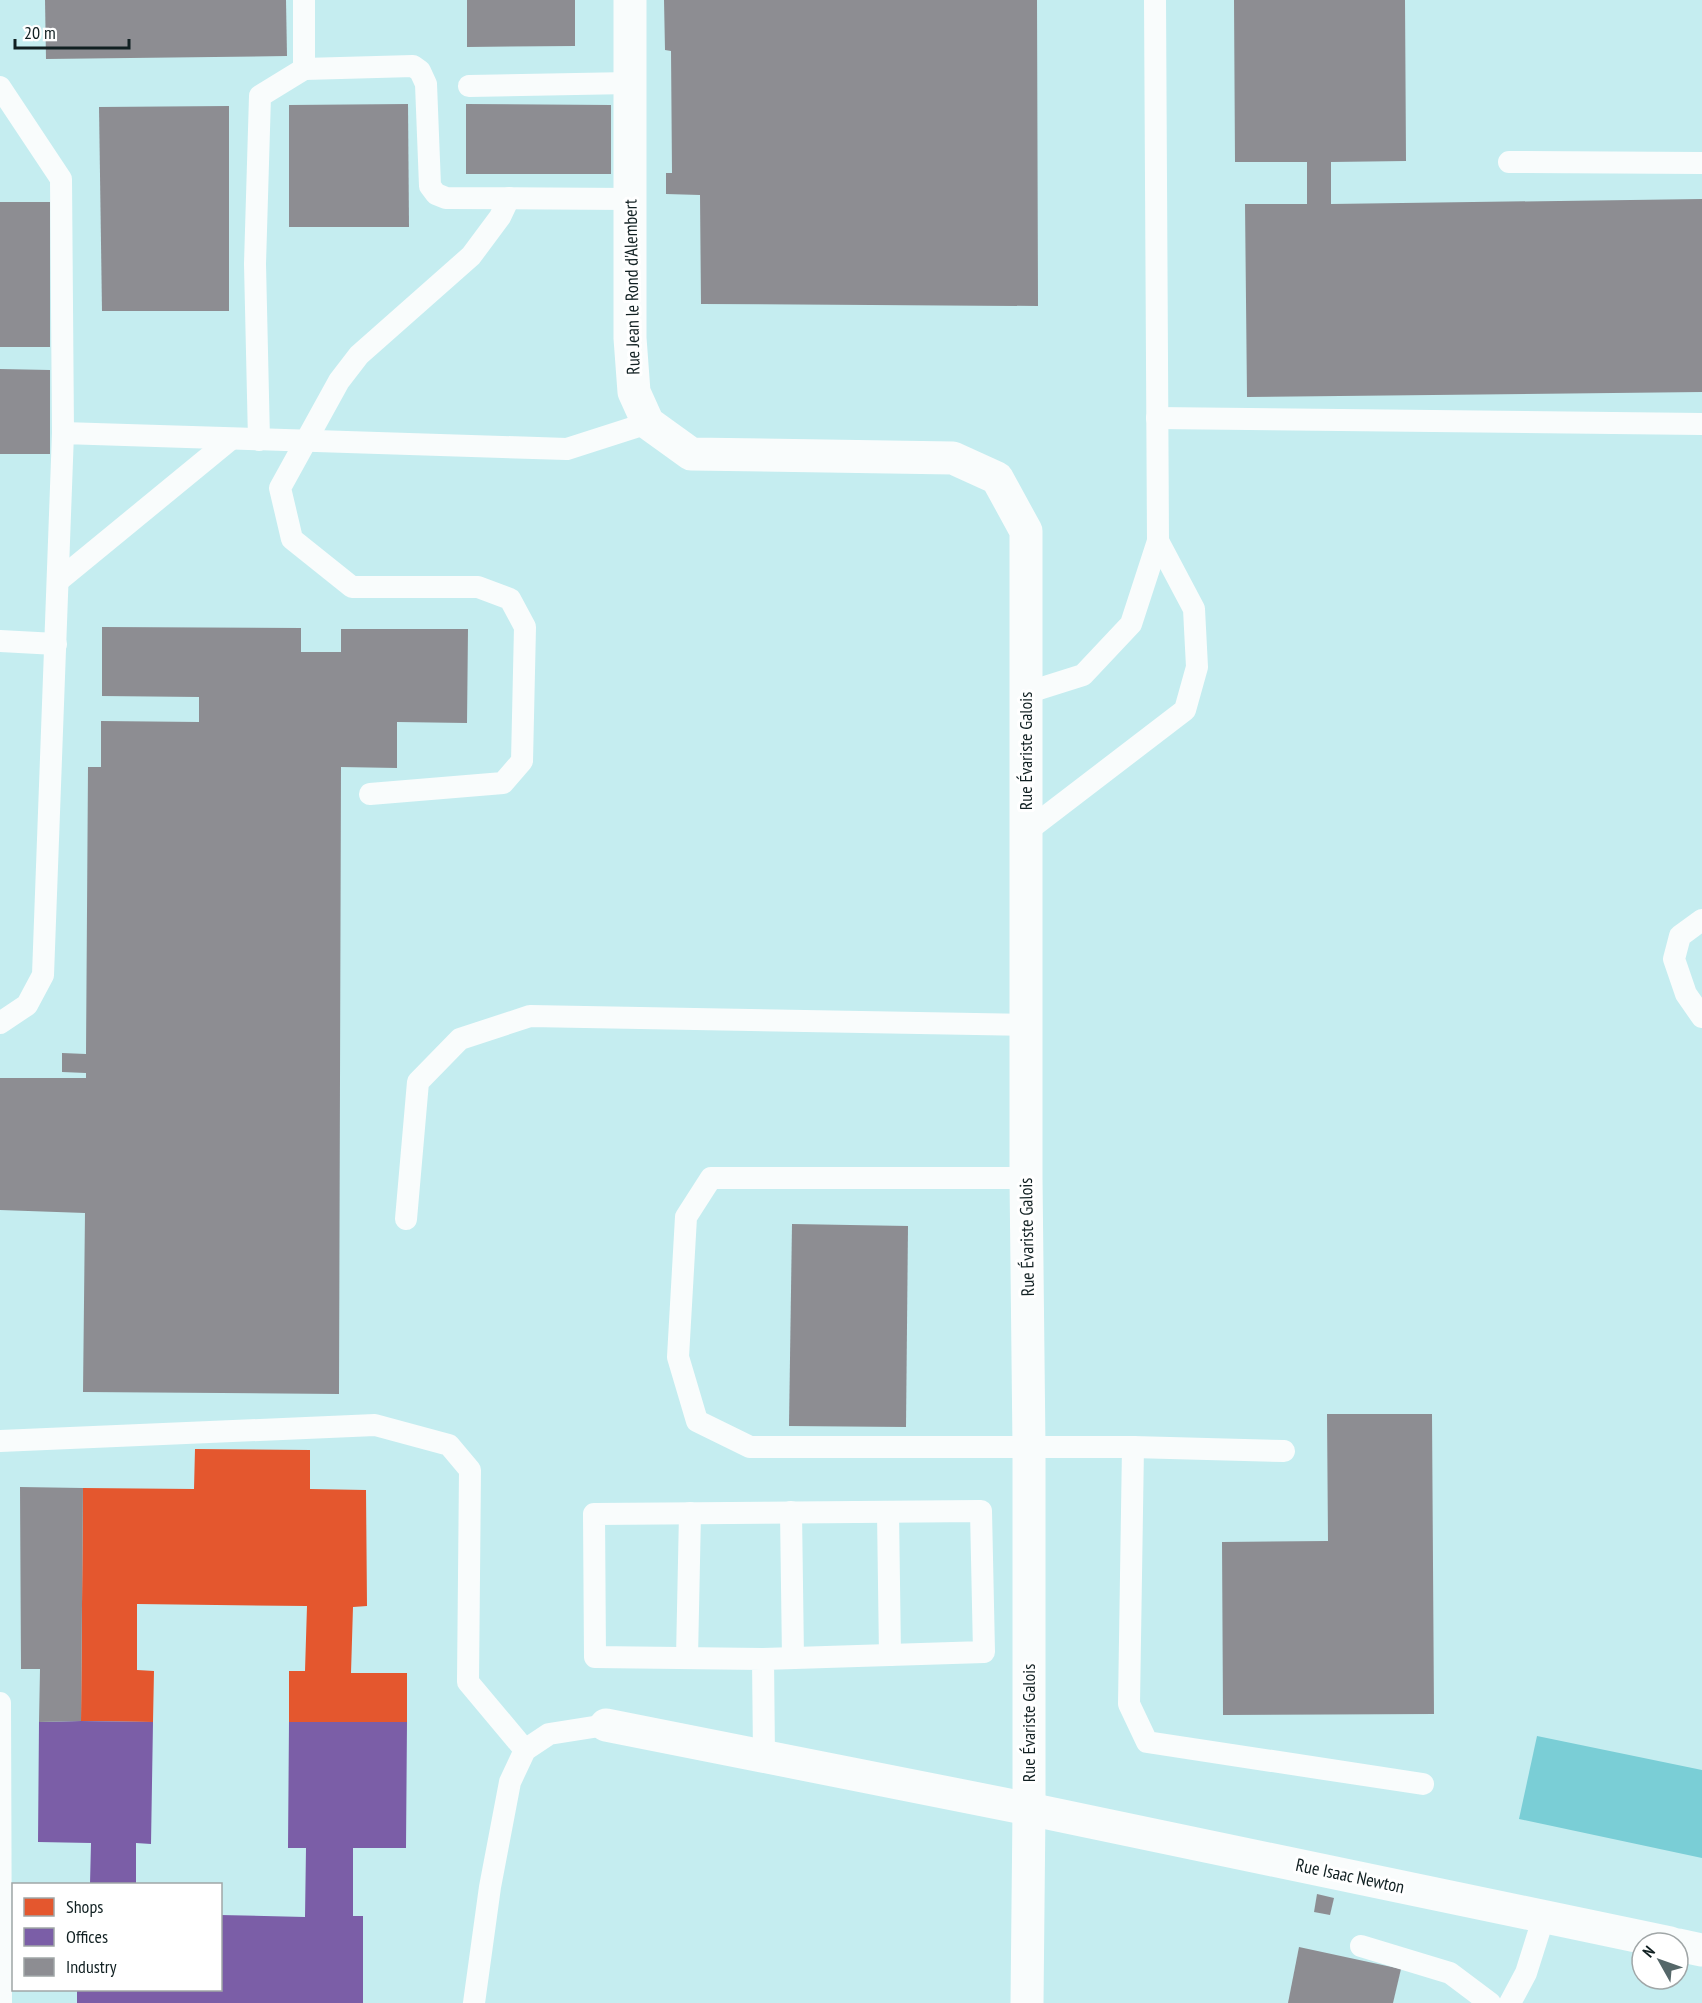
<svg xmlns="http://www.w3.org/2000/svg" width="1702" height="2003" font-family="'PT Sans Narrow',sans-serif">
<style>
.built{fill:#c5edf0;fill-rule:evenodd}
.water{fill:#7aced6}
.shops{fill:#e4572e}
.offices{fill:#7b5ea7}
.industry{fill:#8d8d92}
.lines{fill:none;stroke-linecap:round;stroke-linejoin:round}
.service{stroke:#f9fcfc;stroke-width:22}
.minor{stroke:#f9fcfc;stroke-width:33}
.labels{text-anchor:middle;stroke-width:6;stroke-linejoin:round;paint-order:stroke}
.street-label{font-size:18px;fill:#112022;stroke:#fff}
</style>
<rect width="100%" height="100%" fill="#d4ecee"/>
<!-- built -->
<path class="built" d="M0,0h1702v2003h-1702zM14,1884h206v106h-206zM1642,1943h36v36h-36z"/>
<!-- water -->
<polygon class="water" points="1537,1736 1702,1770 1702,1858 1519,1819"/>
<!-- shops -->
<polygon class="shops" points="195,1449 310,1450 310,1489 366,1490 367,1606 353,1607 351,1673 407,1673 407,1722 289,1722 289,1671 305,1671 307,1606 137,1604 137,1670 154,1671 153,1722 81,1721 83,1488 194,1489"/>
<!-- offices -->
<g class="offices">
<polygon points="81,1721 153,1722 151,1844 136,1843 136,1884 90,1884 91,1843 38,1842 39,1722"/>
<polygon points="289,1722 407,1722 406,1848 353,1848 353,1916 363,1916 363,2003 77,2003 77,1990 220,1990 220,1915 305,1917 306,1848 288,1848"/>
</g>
<!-- industry -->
<g class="industry">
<polygon points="45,0 286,0 287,56 46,59"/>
<polygon points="467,0 575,0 575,46 467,47"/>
<polygon points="664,0 1037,0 1038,306 701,304 700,195 666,194 666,173 672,173 671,51 665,50"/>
<polygon points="1234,0 1405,0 1406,161 1331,162 1331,204 1702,199 1702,392 1247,397 1245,204 1307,204 1307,162 1235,162"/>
<polygon points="408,104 409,227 289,227 289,105"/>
<polygon points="466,104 611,105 611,174 466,174"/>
<polygon points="229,106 229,311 102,311 99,107"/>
<rect x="0" y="202" width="50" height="145"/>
<polygon points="0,369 50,370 50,454 0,454"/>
<polygon points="102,627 301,628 301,652 341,652 341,629 468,629 467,723 397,722 397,768 341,767 339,1394 83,1392 85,1213 0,1210 0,1078 86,1078 86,1073 62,1072 62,1053 86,1054 88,767 101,767 101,721 199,722 199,697 102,696"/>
<polygon points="792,1224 908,1226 906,1427 789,1426"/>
<polygon points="1327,1414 1432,1414 1434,1714 1223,1715 1222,1542 1328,1541"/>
<polygon points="20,1487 83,1488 81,1721 39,1722 40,1669 21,1669"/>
<polygon points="1317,1894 1334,1898 1330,1915 1314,1912"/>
<polygon points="1299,1947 1401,1969 1393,2003 1288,2003"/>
</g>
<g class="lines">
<!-- service -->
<g class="service">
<polyline points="304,69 413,66 420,71 426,84 430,186 436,194 446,198 630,199"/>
<polyline points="469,86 630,83"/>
<polyline points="0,87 61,179 63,433"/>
<polyline points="1509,162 1702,163"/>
<polyline points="1157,418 1702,424"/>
<polyline points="259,440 255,264 260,96 304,69 304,0"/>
<polyline points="58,581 231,439"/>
<polyline points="0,641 56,644"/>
<polyline points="1026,693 1083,675 1131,624 1158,541 1155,0"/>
<polyline points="370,794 503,783 522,761 525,627 510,599 478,587 352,587 292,539 280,488 339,381 359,355 471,256 500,217 509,198"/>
<polyline points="1027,831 1185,710 1197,667 1194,609 1158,541"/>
<polyline points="1702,920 1680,936 1674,959 1686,994 1702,1017"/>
<polyline points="0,1023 27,1005 43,975 63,433 567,449 648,423"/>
<polyline points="1026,1178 711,1178 686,1217 678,1357 697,1421 750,1447 1133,1447 1284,1451"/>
<polyline points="406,1219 418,1082 460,1039 530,1016 1027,1025"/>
<polyline points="0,1441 375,1425 449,1445 470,1470 468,1682 525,1750"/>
<polyline points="1133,1447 1129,1704 1147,1742 1423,1784"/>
<polyline points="791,1512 793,1658"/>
<polyline points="888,1512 890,1655"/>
<polyline points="687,1658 690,1513"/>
<polyline points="763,1659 595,1657 594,1514 981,1511 984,1652 763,1659 764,1756"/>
<polyline points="0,1703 1,2003"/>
<polyline points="1361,1946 1450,1973 1490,2003"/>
<polyline points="474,2003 490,1887 510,1782 525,1750 549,1734 606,1725"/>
<polyline points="1510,2003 1526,1973 1544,1916"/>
</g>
<!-- minor -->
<g class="minor">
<polyline points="630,0 630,338 634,392 648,423 691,454 953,458 997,478 1026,531 1026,1178 1029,1447 1029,1809 1027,2003"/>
<polyline points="606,1725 1029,1809 1670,1943"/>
<polyline points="1678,1945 1702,1950"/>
</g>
</g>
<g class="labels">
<!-- street labels -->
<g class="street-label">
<text transform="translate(632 287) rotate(-91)" y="6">Rue Jean le Rond d'Alembert</text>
<text transform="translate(1026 751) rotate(-90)" y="6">Rue Évariste Galois</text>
<text transform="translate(1027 1237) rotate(-91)" y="6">Rue Évariste Galois</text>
<text transform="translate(1029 1723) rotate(-90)" y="6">Rue Évariste Galois</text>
<text transform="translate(1350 1876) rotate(12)" y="6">Rue Isaac Newton</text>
</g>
</g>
<!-- legend -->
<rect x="12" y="1883" width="210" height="108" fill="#ffffff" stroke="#a0a6a7" stroke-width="1.5"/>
<rect x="24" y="1898" width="30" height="18" fill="#e4572e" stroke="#a0a6a7" stroke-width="1.5"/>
<text x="66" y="1913" font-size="18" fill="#112022">Shops</text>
<rect x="24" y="1928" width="30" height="18" fill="#7b5ea7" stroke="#a0a6a7" stroke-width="1.5"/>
<text x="66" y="1943" font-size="18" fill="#112022">Offices</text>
<rect x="24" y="1958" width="30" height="18" fill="#8d8d92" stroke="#a0a6a7" stroke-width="1.5"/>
<text x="66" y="1973" font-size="18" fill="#112022">Industry</text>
<!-- north arrow -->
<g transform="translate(1660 1961) rotate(310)"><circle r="28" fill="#ffffff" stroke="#a0a6a7" stroke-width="1.5"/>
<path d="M0-4.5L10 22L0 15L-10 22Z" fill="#556769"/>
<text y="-9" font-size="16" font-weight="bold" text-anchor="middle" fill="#112022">N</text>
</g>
<!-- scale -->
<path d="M15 39v9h114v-9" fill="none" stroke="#112022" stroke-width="3"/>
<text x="24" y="39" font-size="18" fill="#112022" stroke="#ffffff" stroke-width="4.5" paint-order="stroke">20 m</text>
</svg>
